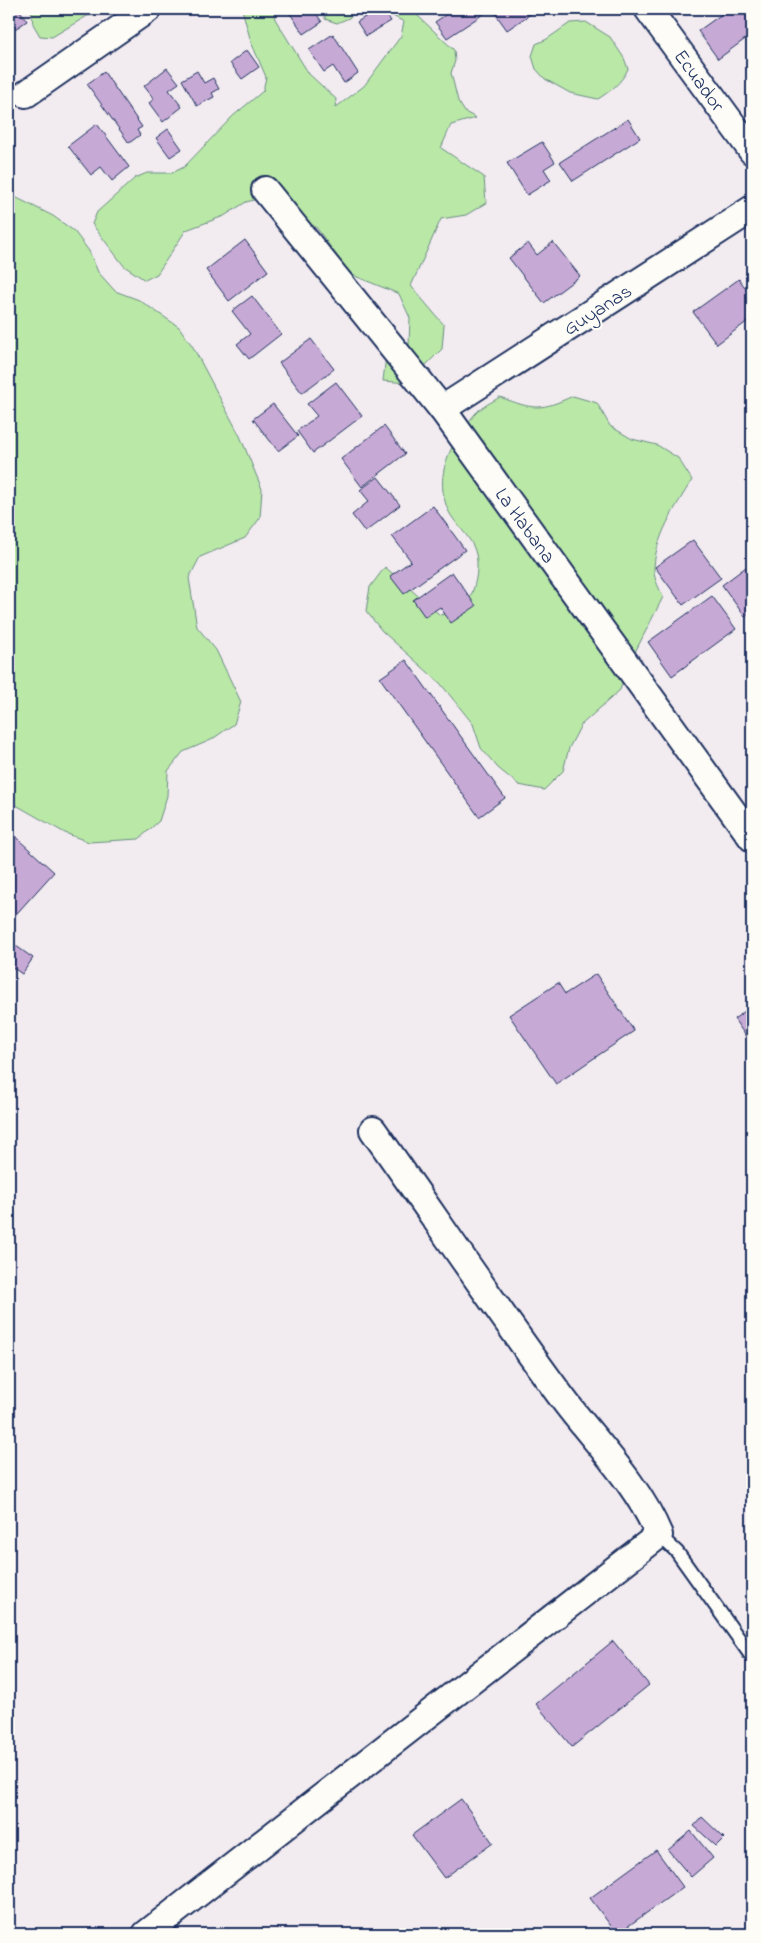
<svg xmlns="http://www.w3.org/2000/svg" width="761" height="1943" font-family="'Indie Flower',sans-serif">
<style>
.green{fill:#bae8a7;stroke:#6a8c82}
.building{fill:#c7a9d5;stroke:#1b2f5e}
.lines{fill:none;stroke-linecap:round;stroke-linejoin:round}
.service-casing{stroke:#1b2f5e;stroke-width:16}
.minor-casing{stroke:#1b2f5e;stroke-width:30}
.service{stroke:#fdfcf7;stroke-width:12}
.minor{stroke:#fdfcf7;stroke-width:26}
.labels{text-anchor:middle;stroke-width:4.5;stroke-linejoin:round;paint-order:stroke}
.street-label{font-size:20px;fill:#1b2f5e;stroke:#fdfcf7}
</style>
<rect width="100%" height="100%" fill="#f2ebf0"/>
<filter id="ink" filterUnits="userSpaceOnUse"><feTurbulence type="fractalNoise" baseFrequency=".02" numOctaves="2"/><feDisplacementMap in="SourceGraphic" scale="10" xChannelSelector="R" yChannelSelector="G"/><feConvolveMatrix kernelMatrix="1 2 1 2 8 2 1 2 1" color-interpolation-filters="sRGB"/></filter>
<g filter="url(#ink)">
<!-- green -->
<g class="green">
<polygon points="31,9 55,9 58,10 65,9 119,9 87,16 52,37 40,36 33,24"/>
<polygon points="242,9 273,9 275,19 309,74 336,99 335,108 364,86 401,36 404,22 380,9 421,9 417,15 454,50 455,61 451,73 458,101 465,112 476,118 451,125 441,148 484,177 486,203 466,215 441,219 411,286 444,325 442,349 408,383 383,381 386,356 409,345 410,318 399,294 350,274 316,227 258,199 246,202 224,216 186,230 157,274 145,280 124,266 92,224 97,212 135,178 147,173 172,173 184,167 233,116 263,91 266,77 251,42"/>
<polygon points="325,9 359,9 349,18 337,23 325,19"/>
<path d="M586,22l24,15 14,21 4,11c-7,14 -16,21 -30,30l-28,-6 -25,-14 -9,-10 -4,-13 4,-12 11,-5 23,-16z"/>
<polygon points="9,194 53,216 74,231 89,251 98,272 115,291 139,300 179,327 193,347 240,436 262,489 260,518 245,538 200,557 189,578 197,627 216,650 241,702 234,724 211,740 183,752 168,771 167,796 159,821 139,839 89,842 65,833 9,801"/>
<path d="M573,396l24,7 13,23 22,13 25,6 21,13 14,22c-17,28 -38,58 -38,91 0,8 6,19 9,26l-35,69 -8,24 -39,35 -12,23 -6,23 -19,19 -25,-5 -21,-17 -17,-20 -8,-24 -33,-41 -58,-52 -16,-20 4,-24 15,-20 55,48 25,-5c7,-16 13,-30 12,-48 -1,-23 -19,-33 -28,-50 -17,-36 2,-70 26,-98 6,-7 17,-12 25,-17 34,13 40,14 73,-1z"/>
</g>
<!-- building -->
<g class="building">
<polygon points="9,9 19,9 27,21 9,33"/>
<polygon points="295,9 313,9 322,22 304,34 289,12"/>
<polygon points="378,9 383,9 391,21 366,36 357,22"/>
<polygon points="454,9 482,9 485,13 447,38 435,22"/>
<polygon points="492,9 538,9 507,30"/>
<polygon points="729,9 752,9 752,34 718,59 698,31"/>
<polygon points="333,34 358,73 344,83 333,66 324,72 309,50"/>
<polygon points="247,50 259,67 242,79 230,63"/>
<polygon points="167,68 179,83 169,90 182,107 163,122 149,103 154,99 144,86"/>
<polygon points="197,71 204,83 213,78 219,89 212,93 214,97 197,106 182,80"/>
<polygon points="104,72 142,127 137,130 140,135 129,143 87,84"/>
<polygon points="628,119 640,138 573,181 560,162"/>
<polygon points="97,124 129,167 112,181 101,167 91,175 68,146"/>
<polygon points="168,129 182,149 170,157 156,138"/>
<polygon points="542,142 555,162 544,169 551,180 527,195 507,163"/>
<polygon points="245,240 268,271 229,301 206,270"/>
<polygon points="553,242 580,276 544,303 509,258 528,243 537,255"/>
<polygon points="739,279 752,297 752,318 717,344 693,312"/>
<polygon points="252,296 281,334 249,359 237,344 250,334 232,311"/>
<polygon points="311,339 334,369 302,393 279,363"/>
<polygon points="336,382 362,416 313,453 297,431 317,416 307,404"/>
<polygon points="273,404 298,436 278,451 253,419"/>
<polygon points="384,426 405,454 362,487 341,459"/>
<polygon points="378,477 400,505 365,532 352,515 369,501 360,490"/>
<polygon points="433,506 465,550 404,594 390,576 411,561 392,536"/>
<polygon points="693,540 721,578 683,605 655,567"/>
<polygon points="746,567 752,576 752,612 745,617 722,585"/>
<polygon points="452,572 476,606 451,623 440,607 425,617 413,600"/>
<polygon points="712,596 736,629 672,676 648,642"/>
<polygon points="406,660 505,798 479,817 380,678"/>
<polygon points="9,831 54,872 9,922"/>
<polygon points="9,941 33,958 22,974 9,965"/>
<polygon points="596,974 634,1031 556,1084 509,1015 558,983 565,994"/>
<polygon points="752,1006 752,1045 734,1019"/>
<polygon points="613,1641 649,1685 572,1747 536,1704"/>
<polygon points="461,1799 493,1843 444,1878 412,1835"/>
<polygon points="702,1817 724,1838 716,1846 694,1826"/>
<polygon points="691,1831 713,1858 691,1877 668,1850"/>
<polygon points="656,1850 683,1887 617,1934 590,1898"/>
</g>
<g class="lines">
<defs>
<polyline id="service" points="659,1535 677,1552 752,1657"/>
<g id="minor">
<polyline points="648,9 752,151"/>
<polyline points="26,94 148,9"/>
<polyline points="265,190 442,409 752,838"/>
<polyline points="442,409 752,209"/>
<path d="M146,1934l513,-399c-21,-51 -63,-92 -96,-136 -65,-88 -127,-180 -190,-269"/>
</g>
</defs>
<!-- service casing -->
<use href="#service" class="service-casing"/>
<!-- minor casing -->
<use href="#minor" class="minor-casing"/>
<!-- service -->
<use href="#service" class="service"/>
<!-- minor -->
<use href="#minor" class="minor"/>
</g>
</g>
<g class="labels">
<!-- street labels -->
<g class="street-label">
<text transform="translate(700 80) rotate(54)" y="7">Ecuador</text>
<text transform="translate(597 309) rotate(-33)" y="7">Guyanas</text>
<text transform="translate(526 525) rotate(54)" y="7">La Habana</text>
</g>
</g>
<!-- margin -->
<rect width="761" height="1943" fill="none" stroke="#fdfcf7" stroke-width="30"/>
<rect x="15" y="15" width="731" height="1913" fill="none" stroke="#1b2f5e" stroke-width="2" filter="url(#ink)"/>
</svg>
